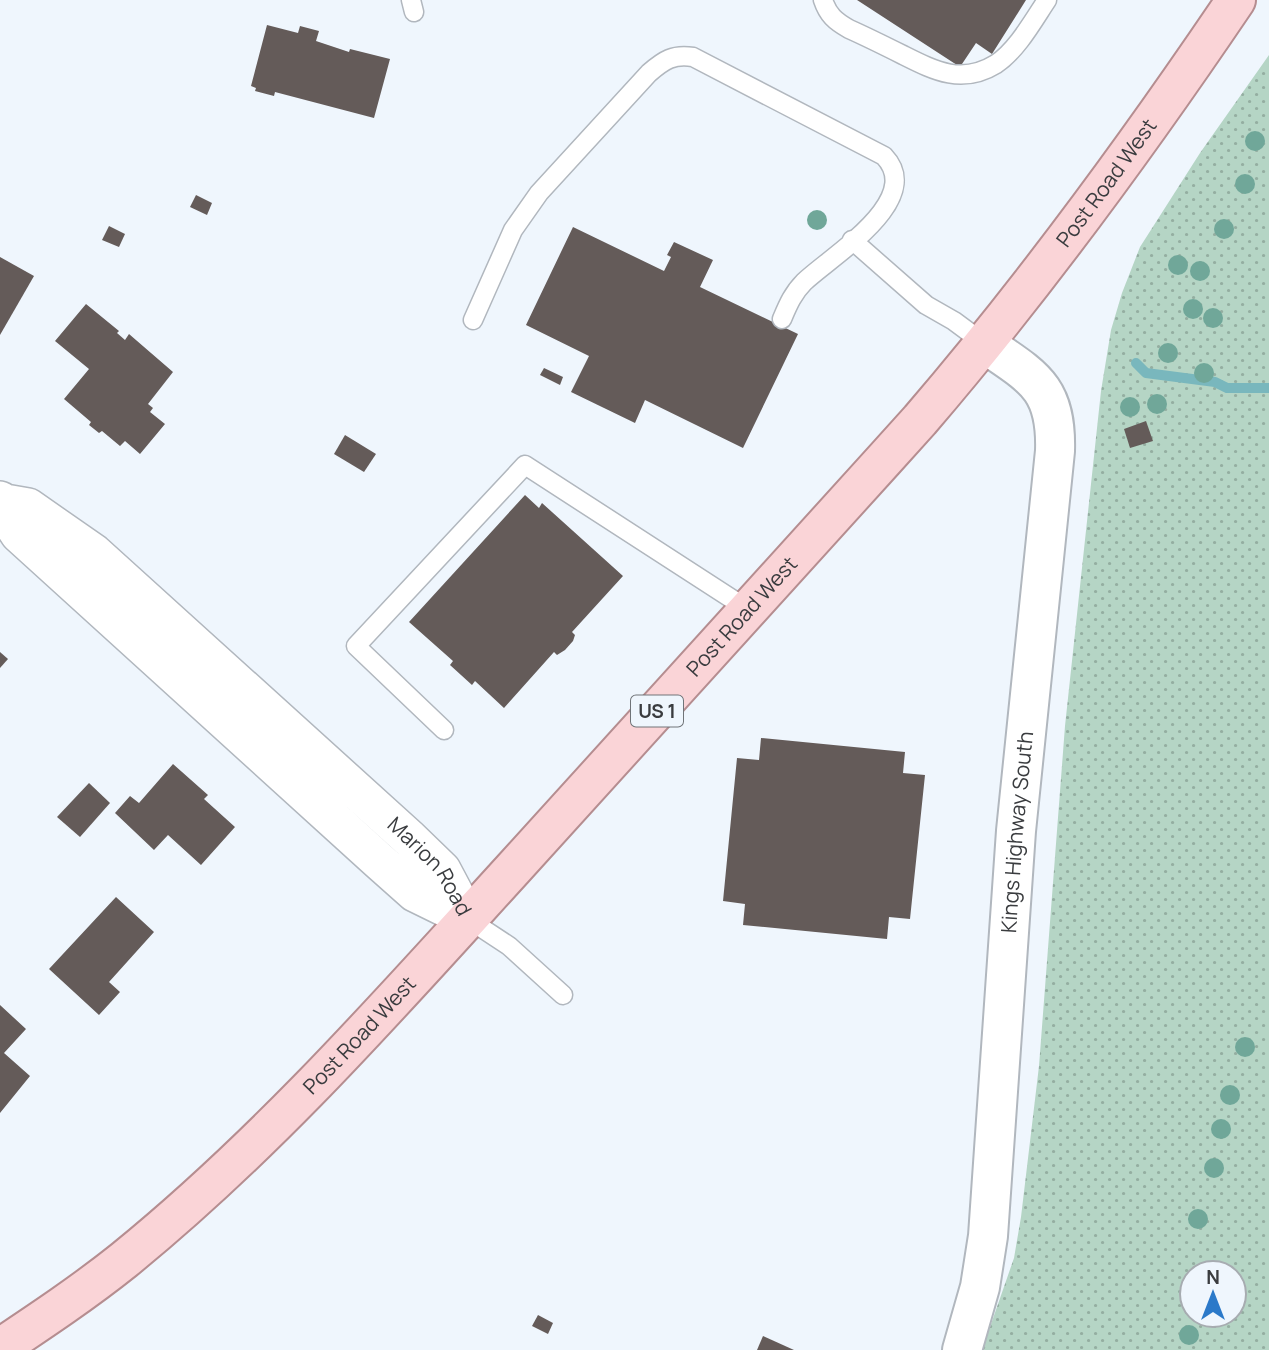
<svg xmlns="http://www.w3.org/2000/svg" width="1269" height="1350" font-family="Manrope,sans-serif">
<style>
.grass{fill:url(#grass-dots);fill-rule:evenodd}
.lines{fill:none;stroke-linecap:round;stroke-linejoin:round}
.stream{stroke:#79b7bd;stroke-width:10}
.building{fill:#645b59}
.service-casing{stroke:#b1b7be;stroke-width:21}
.minor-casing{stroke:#b1b7be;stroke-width:40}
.tertiary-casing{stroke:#b1b7be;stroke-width:42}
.primary-casing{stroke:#b58d90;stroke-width:42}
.service{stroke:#fff;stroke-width:18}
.minor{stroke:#fff;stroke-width:37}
.tertiary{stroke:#fff;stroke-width:38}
.primary{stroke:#fad4d7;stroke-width:38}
.tree{fill:#70a799}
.labels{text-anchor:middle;stroke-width:7;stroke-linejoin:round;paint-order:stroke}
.shield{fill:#eff6fd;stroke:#707478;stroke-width:2}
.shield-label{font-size:19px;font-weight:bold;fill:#3a3c3f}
.street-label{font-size:21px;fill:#3a3c3f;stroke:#eff6fd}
</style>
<defs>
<pattern id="grass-dots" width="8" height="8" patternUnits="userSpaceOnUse" patternTransform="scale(1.75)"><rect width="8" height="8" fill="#b5d5c5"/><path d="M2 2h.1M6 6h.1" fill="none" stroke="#94aea1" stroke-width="1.8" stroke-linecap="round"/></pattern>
</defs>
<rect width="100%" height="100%" fill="#eff6fd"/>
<!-- grass -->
<path class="grass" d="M1269,55v1295h-287l32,-92 7,-41 18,-151 26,-340 36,-335 10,-61 11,-37 18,-46 60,-94zM1192,1273h42v42h-42z"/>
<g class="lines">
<!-- stream -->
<polyline class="stream" points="1136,363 1146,373 1215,382 1227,388 1269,388"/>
</g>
<!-- building -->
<g class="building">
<polygon points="857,0 1026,0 992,54 976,43 960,67"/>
<polygon points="267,25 298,33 300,26 319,31 316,41 349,52 350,49 390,59 374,118 275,92 274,96 255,91 256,88 251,86"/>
<polygon points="196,195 212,203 207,215 190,207"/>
<polygon points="109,226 125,234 119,247 102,240"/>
<polygon points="573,227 664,271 671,257 667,255 674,242 713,260 700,287 798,334 743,448 645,400 635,423 571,392 589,356 526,325"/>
<polygon points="0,257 34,276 0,335"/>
<polygon points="86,304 119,331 117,333 125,340 129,334 173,372 148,404 153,408 150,412 165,424 140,454 125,441 120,446 102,431 99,433 89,425 91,422 64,399 89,369 55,341"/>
<polygon points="544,368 563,377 560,385 540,375"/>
<polygon points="1146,421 1153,441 1130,448 1124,429"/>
<polygon points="345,435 376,454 364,472 334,454"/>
<polygon points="525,495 539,508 542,503 623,576 572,632 575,635 573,641 565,650 557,655 554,652 504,708 475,681 472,685 450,665 453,661 409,622"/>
<polygon points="0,652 8,659 0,668"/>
<polygon points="761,738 905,752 903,773 925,775 910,919 889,917 887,939 743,925 745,904 723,901 737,758 759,760"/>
<polygon points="173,764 208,795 204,799 235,827 201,865 168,835 154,850 115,813 130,796 139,803"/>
<polygon points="89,783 110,803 80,837 57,817"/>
<polygon points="116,897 154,932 109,982 120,992 99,1015 49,969"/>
<polygon points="0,1005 26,1029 4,1053 30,1076 0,1113"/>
<polygon points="538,1315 553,1323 548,1334 532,1326"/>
<polygon points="763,1336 794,1350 757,1350"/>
</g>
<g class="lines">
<defs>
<g id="service">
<polyline points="411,0 414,12"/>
<path d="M823,0c5,15 12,21 26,29 18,8 36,17 54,26 32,16 59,30 93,9 21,-14 37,-43 51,-64"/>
<polyline points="852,240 926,305 954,321 985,344"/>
<path d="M473,320l40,-90 26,-37 110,-120c15,-13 24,-19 44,-16l191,99c42,44 -53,100 -80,126 -11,11 -16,23 -22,37"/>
<polyline points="444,730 356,646 525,465 749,610"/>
<polyline points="468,919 509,946 563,995"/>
</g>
<g id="minor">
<path id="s1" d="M0,500l5,3 23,4 66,46 316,286 32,31 26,49 -53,-26 -36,-32 -360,-327 -10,-15 -4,-16"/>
</g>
<g id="tertiary">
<path id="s2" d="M962,1350l18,-63 8,-51 28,-405 39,-380c2,-64 -22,-74 -70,-107"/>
</g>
<g id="primary">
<path id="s3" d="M0,1348c42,-28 84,-56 124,-88 143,-116 266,-256 389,-391 136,-150 272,-299 407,-449 115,-134 218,-275 316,-420"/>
</g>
</defs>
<!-- service casing -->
<use href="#service" class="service-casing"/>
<!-- minor casing -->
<use href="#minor" class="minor-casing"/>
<!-- tertiary casing -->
<use href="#tertiary" class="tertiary-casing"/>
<!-- primary casing -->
<use href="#primary" class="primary-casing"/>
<!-- service -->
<use href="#service" class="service"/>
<!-- minor -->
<use href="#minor" class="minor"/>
<!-- tertiary -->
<use href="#tertiary" class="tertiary"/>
<!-- primary -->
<use href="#primary" class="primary"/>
</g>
<!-- trees -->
<g class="tree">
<circle cx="1255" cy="141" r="10"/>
<circle cx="1245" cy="184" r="10"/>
<circle cx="817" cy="220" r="10"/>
<circle cx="1224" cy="229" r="10"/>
<circle cx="1178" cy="265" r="10"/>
<circle cx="1200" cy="271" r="10"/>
<circle cx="1193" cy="309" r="10"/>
<circle cx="1213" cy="318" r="10"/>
<circle cx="1168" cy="353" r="10"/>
<circle cx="1204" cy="373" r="10"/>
<circle cx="1157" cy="404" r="10"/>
<circle cx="1130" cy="407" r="10"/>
<circle cx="1245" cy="1047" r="10"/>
<circle cx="1230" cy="1095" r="10"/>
<circle cx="1221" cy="1129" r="10"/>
<circle cx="1214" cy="1168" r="10"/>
<circle cx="1198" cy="1219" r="10"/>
<circle cx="1189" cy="1335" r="10"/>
</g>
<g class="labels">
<!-- shield labels -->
<rect class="shield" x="631" y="695.5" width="52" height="31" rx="5"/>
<g class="shield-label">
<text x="657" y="718">US 1</text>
</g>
<!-- street labels -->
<g class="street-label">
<text dy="7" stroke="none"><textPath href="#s3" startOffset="1612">Post Road West</textPath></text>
<text dy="7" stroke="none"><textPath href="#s3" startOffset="1045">Post Road West</textPath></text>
<text dy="7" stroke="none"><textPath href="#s2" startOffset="522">Kings Highway South</textPath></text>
<text dy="7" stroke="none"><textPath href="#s1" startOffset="570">Marion Road</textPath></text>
<text dy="7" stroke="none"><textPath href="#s3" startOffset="478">Post Road West</textPath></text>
</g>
</g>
<!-- north arrow -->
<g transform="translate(1213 1294)"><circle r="33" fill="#eff6fd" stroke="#a7acb1" stroke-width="2"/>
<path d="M0-5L12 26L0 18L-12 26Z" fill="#2b79c9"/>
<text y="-10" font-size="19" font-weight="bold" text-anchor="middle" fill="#3a3c3f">N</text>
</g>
</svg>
